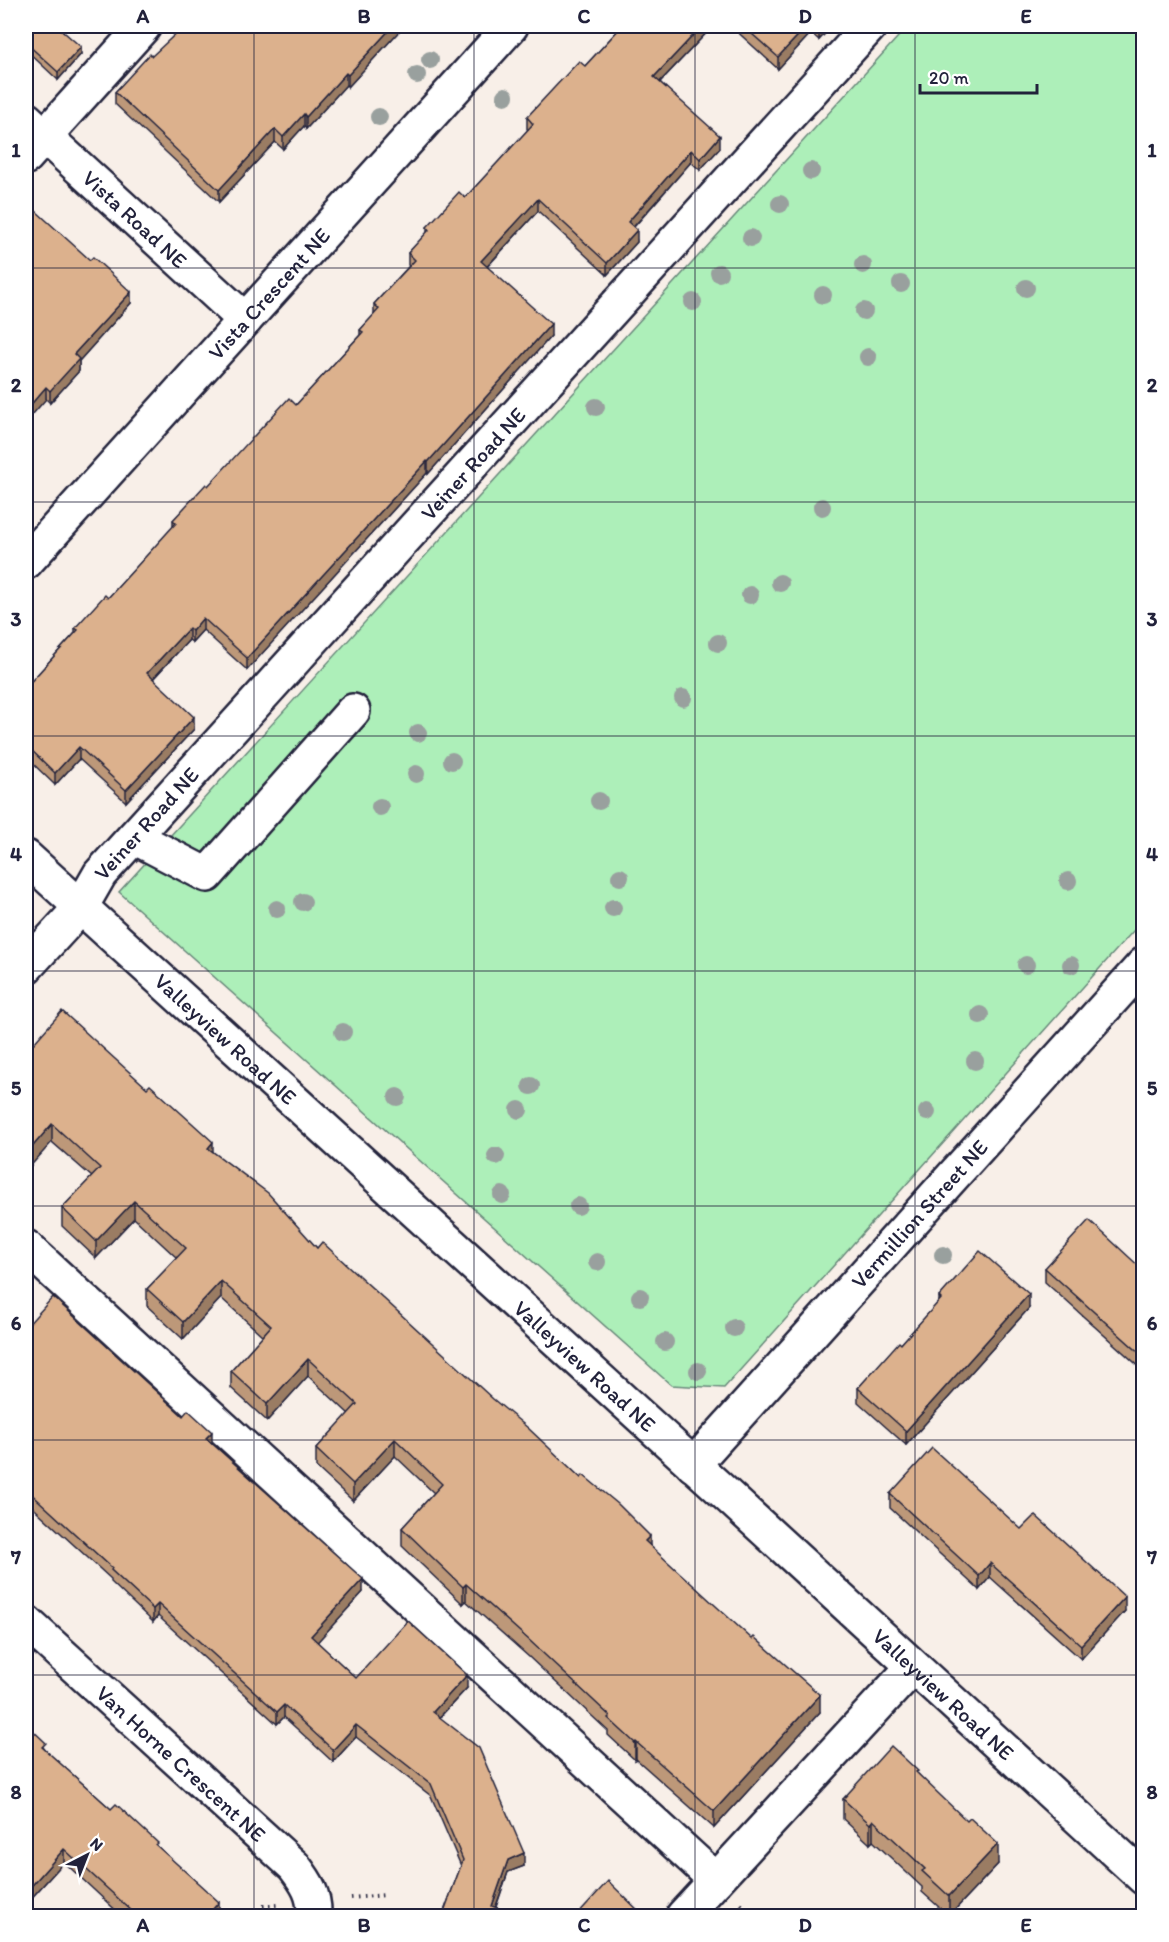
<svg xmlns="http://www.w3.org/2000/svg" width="1169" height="1942" font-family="Itim,sans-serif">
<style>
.green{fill:#adefb9;stroke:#68887a;stroke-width:1.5}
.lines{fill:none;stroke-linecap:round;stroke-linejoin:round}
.minor-casing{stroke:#22223b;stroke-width:38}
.path{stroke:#22223b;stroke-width:4;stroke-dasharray:1.5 4.5;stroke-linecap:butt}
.minor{stroke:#fff;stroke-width:33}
.tree{fill:#99a09e}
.wall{fill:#bd9879;stroke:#22223b;stroke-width:1.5}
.shaded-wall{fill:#9a7c63;stroke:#22223b;stroke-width:1.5}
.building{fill:#dcb18d;stroke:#22223b;stroke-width:1.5}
.grid{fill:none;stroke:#22223b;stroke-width:1.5;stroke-opacity:0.55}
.labels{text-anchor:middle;stroke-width:4.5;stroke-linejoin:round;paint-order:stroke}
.street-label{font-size:22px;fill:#22223b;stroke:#fff}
.neatline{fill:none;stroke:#22223b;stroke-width:2}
.grid-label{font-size:20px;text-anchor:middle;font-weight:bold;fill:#22223b}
</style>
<rect width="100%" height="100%" fill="#f8efe8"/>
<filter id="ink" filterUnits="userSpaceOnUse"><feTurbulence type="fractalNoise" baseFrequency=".0167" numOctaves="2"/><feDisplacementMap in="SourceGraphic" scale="12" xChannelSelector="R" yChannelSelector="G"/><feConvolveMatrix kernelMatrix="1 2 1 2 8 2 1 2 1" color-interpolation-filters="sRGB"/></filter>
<g filter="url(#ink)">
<!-- green -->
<polygon class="green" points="908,26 1143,26 1143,920 724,1388 671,1385 119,892"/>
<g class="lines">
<defs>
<g id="minor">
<path id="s1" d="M26,119l219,201"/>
<polyline points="26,157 144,26"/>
<path id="s2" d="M26,562l485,-536"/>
<polyline points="134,837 207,875 353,711"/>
<path id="s3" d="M26,857l703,640 415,381"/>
<path id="s4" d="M26,967l55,-60 19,-33 770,-848"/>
<polyline points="26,1247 716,1880"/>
<path id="s5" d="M693,1465l451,-501"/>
<path id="s6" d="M26,1622l268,244c13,17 21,29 20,50"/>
<polyline points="683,1916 913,1667"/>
</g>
</defs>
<!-- minor casing -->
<use href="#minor" class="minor-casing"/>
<!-- path -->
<g class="path">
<polyline points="351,1898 386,1895"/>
<polyline points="741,1904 751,1913 748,1916"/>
<polyline points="263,1906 277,1905"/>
</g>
<!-- minor -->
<use href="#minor" class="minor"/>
</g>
<!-- trees -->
<g class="tree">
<circle cx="430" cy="60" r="9"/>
<circle cx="417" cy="75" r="9"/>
<circle cx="505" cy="96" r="9"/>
<circle cx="379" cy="117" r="9"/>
<circle cx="811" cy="171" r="9"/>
<circle cx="780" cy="204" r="9"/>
<circle cx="751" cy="238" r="9"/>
<circle cx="863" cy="265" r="9"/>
<circle cx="719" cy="273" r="9"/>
<circle cx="901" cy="284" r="9"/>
<circle cx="1026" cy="288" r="9"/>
<circle cx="823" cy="295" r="9"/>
<circle cx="693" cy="302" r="9"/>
<circle cx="864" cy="311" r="9"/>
<circle cx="868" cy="357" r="9"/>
<circle cx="596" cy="407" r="9"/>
<circle cx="822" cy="507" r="9"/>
<circle cx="780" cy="583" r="9"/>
<circle cx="750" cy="595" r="9"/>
<circle cx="718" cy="643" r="9"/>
<circle cx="683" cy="698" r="9"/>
<circle cx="418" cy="733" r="9"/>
<circle cx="452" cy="761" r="9"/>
<circle cx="416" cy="774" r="9"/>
<circle cx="599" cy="801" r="9"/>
<circle cx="380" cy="807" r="9"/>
<circle cx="620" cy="877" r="9"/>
<circle cx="1068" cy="881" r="9"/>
<circle cx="303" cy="902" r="9"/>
<circle cx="613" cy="908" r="9"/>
<circle cx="277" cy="909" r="9"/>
<circle cx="1026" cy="965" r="9"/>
<circle cx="1071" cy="965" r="9"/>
<circle cx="980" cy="1015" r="9"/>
<circle cx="343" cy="1032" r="9"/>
<circle cx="975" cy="1061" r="9"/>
<circle cx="531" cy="1086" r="9"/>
<circle cx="397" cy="1097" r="9"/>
<circle cx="519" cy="1110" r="9"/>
<circle cx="927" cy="1112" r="9"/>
<circle cx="496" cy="1156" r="9"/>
<circle cx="502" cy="1195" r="9"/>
<circle cx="578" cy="1206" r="9"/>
<circle cx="943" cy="1255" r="9"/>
<circle cx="597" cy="1262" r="9"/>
<circle cx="640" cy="1297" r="9"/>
<circle cx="734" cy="1328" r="9"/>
<circle cx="665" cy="1342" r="9"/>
<circle cx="698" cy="1371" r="9"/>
</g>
<!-- wall -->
<g class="wall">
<polygon points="403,26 403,27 348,87 346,85 306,129 304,126 283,149 275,142 219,202 115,104 115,92 152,56"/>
<polygon points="622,26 713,26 660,82 720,148 700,170 691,162 634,227 637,242 607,275 538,211 487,267 551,336 428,474 427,473 247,670 203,630 192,642 189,640 153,679 194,729 126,802 79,759 55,785 26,757 26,687 75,633 75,628 108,598 173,527 173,520 208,486 296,405 360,335 360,330 374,315 374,304 409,266 408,265 408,253 427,233 427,227 465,198 528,130 527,129 527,117 585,66"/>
<polygon points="731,26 832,26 819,40 811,33 778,69"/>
<polygon points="26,37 81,54 58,80 26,50"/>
<polygon points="26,202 131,303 79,361 79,371 50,403 46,399"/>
<polygon points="26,1052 213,1152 317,1248 650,1546 820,1712 714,1828 636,1759 635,1760 608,1735 608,1731 529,1657 466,1601 463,1604 402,1546 402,1528 434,1493 395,1456 353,1501 316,1467 316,1449 349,1414 308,1376 267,1421 231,1388 231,1371 263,1336 221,1298 183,1339 147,1306 147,1289 177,1258 134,1218 96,1258 62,1226 62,1208 92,1177 52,1142"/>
<polygon points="1045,1268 1143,1270 1143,1370 1045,1282"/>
<polygon points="939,1297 1029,1308 906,1445 858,1402 858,1388 901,1344 939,1302"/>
<polygon points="26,1327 212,1443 363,1592 317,1642 356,1678 467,1688 440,1717 524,1866 508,1872 496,1907 511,1917 442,1917 461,1866 431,1796 356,1737 333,1762 284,1717 277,1724 158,1616 153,1622 111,1582 111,1579 26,1501"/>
<polygon points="890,1494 1125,1611 1081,1659 990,1577 979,1590 890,1508"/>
<polygon points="26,1724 46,1751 111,1809 158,1847 219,1915 218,1917 123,1917 64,1862 26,1904"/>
<polygon points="918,1774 998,1864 949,1916 922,1892 922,1887 873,1841 870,1844 843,1819 843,1799"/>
</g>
<!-- shaded-wall -->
<g class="shaded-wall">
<polygon points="393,26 403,26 403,27 348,87 348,75"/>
<polygon points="702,26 713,26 654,88 654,77"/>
<polygon points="807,26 811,26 811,33 778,69 778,57"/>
<polygon points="821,26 832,26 819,40 819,28"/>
<polygon points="81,47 81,54 58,80 58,72"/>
<polygon points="346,73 346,85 306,129 306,117"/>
<polygon points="304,114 304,126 283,149 283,137"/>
<polygon points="275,129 275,142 219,202 219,190"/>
<polygon points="720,136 720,148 700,170 700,159"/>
<polygon points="691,150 691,162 628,233 628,222"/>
<polygon points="538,199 538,211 481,273 481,261"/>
<polygon points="637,230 637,242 607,275 607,263"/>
<polygon points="131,292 131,303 79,361 79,371 50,403 50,391 74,354"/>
<polygon points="551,324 551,336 428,474 428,462"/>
<polygon points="46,387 46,399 26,422 26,410"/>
<polygon points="427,461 427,473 247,670 247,658"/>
<polygon points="203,618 203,630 192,642 192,631"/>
<polygon points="189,628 189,640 147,685 147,673"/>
<polygon points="194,717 194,729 126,802 126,790"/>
<polygon points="79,747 79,759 55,785 55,773"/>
<polygon points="52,1124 52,1142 26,1171 26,1154"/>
<polygon points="213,1142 213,1159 208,1148"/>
<polygon points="134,1201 134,1218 96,1258 96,1241"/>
<polygon points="221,1281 221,1298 183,1339 183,1322"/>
<polygon points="1029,1294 1029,1308 906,1445 906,1431"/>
<polygon points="308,1359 308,1376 267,1421 267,1404"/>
<polygon points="212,1432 212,1444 206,1438"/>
<polygon points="395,1439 395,1456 353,1501 353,1484"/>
<polygon points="650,1536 650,1553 645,1541"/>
<polygon points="990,1563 990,1577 979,1590 979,1576"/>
<polygon points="363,1579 363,1592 311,1649 311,1636"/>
<polygon points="466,1584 466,1601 463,1604 463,1587"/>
<polygon points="1125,1597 1125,1611 1081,1659 1081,1645"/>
<polygon points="158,1604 158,1616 153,1622 153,1609"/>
<polygon points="467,1675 467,1688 433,1724 433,1712"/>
<polygon points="820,1695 820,1712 714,1828 714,1811"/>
<polygon points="284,1705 284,1717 277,1724 277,1712"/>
<polygon points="356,1725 356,1737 333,1762 333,1750"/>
<polygon points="636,1742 636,1759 635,1760 635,1743"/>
<polygon points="873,1820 873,1841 870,1844 870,1824"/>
<polygon points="998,1844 998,1864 949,1916 949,1896"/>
<polygon points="64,1849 64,1862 26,1904 26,1892"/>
<polygon points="524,1853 524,1866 508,1872 492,1917 492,1906 508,1860"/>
<polygon points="219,1902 219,1915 218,1917 206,1917"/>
</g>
<!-- building -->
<g class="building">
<polygon points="36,26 57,26 81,47 58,72 26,43 26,37"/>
<polygon points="184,26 393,26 348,75 346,73 306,117 304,114 283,137 275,129 219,190 115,92 150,54 152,56"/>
<polygon points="622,26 702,26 654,77 720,136 700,159 691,150 628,222 637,230 607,263 538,199 481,261 551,324 428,462 427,461 247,658 203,618 192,631 189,628 147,673 194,717 126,790 79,747 55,773 26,745 26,687 78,630 75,628 105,595 108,598 176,523 173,520 206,484 208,486 289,398 296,405 363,332 360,330 379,309 374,304 415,260 408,253 429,230 427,227 459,192 465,198 533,124 527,117 579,61 585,66"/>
<polygon points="743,26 807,26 778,57"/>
<polygon points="26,202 90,260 93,257 131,292 74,354 79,359 50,391 46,387 26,410"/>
<polygon points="62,1011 147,1088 150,1085 213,1142 208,1148 268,1193 317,1248 322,1242 493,1399 528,1428 581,1478 583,1475 618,1504 650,1536 645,1541 752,1639 754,1637 820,1695 714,1811 636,1742 635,1743 608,1718 610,1716 529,1640 466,1584 463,1587 402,1528 442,1484 395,1439 353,1484 316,1449 357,1404 308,1359 267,1404 231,1371 271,1326 221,1281 183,1322 147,1289 186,1248 134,1201 96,1241 62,1208 100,1168 52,1124 26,1154 26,1052"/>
<polygon points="1089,1220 1143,1270 1143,1356 1045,1268"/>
<polygon points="980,1251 1029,1294 906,1431 858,1388 899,1342 901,1344 941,1299 939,1297"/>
<polygon points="53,1297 183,1416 188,1410 212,1432 206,1438 363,1579 311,1636 356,1678 408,1621 467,1675 433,1712 479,1748 524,1853 508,1860 492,1906 511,1913 510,1917 442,1917 463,1860 431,1784 356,1725 333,1750 284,1705 277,1712 158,1604 153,1609 111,1570 112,1568 26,1489 26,1327"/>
<polygon points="932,1448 1021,1529 1035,1515 1125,1597 1081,1645 990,1563 979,1576 890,1494"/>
<polygon points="26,1724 46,1743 42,1747 111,1809 116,1804 158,1843 156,1845 219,1902 206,1917 131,1917 132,1916 131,1914 133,1912 64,1849 26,1892 26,1824 29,1821 26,1818"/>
<polygon points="891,1746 918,1771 916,1772 967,1821 970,1818 998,1844 949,1896 922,1871 925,1869 873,1820 870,1824 843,1799"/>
<polygon points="608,1881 643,1915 641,1917 575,1917"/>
</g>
</g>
<!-- grid -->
<path class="grid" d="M254,26v1890M474,26v1890M695,26v1890M915,26v1890M26,268h1118M26,502h1118M26,736h1118M26,971h1118M26,1206h1118M26,1440h1118M26,1675h1118"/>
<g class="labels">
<!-- street labels -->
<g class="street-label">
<text dy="8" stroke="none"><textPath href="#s1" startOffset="148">Vista Road NE</textPath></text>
<text dy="8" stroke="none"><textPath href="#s2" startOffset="362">Vista Crescent NE</textPath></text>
<text dy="8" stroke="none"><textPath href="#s4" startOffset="674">Veiner Road NE</textPath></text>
<text dy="8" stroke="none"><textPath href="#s4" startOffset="188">Veiner Road NE</textPath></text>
<text dy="8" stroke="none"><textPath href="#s3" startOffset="270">Valleyview Road NE</textPath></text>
<text dy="8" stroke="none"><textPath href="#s5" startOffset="338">Vermillion Street NE</textPath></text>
<text dy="8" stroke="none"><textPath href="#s3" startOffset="756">Valleyview Road NE</textPath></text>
<text dy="8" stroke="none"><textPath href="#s3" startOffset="1242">Valleyview Road NE</textPath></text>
<text dy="8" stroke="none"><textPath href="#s6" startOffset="210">Van Horne Crescent NE</textPath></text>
</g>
</g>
<!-- margin -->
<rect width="1169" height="1942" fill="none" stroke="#fff" stroke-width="66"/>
<!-- north arrow -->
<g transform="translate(87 1855) rotate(42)" stroke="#ffffff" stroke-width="4.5" paint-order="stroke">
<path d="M0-4.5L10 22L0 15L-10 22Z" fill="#22223b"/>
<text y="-9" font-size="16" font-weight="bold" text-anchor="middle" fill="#22223b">N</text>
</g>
<!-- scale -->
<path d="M920 84v9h117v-9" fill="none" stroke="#22223b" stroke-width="3"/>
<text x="929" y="84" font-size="18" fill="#22223b" stroke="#ffffff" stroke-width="4.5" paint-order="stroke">20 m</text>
<rect x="33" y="33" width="1103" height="1876" class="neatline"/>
<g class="grid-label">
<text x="143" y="23">A</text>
<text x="364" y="23">B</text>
<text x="584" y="23">C</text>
<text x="805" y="23">D</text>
<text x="1026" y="23">E</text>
<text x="16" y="157">1</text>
<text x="1152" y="157">1</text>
<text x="16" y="392">2</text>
<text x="1152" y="392">2</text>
<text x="16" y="626">3</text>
<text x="1152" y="626">3</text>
<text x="16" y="861">4</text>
<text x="1152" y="861">4</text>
<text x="16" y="1095">5</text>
<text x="1152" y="1095">5</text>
<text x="16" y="1330">6</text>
<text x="1152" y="1330">6</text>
<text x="16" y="1564">7</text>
<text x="1152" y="1564">7</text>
<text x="16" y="1799">8</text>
<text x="1152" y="1799">8</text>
<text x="143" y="1932">A</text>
<text x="364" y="1932">B</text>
<text x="584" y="1932">C</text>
<text x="805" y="1932">D</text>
<text x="1026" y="1932">E</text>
</g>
</svg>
